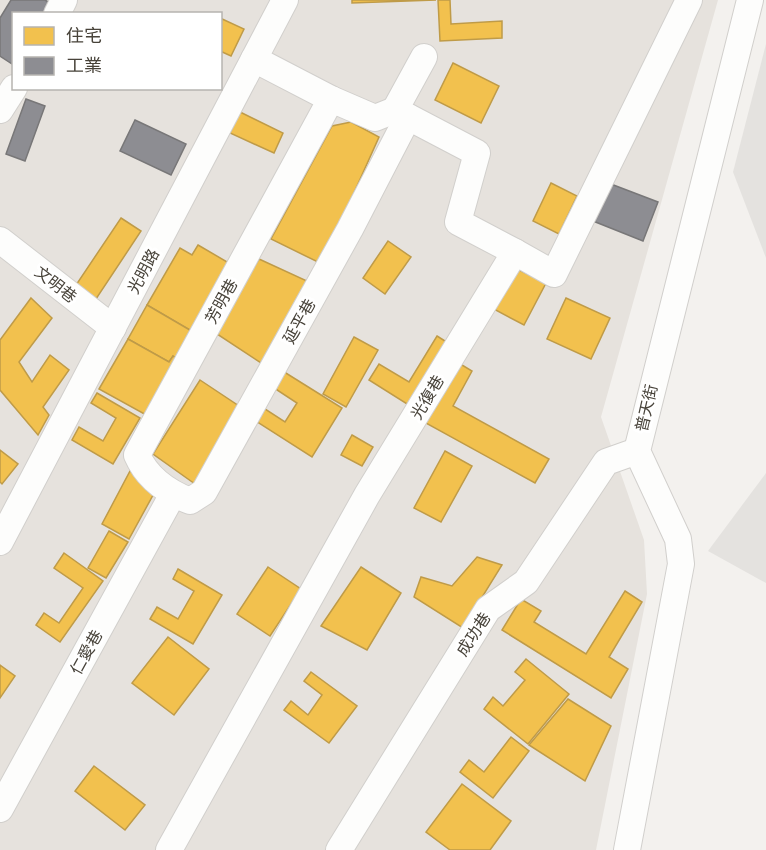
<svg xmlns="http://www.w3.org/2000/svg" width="766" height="850" font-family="Arial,'Noto Sans TC',sans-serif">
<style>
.residential{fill:#e6e2dd;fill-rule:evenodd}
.parking{fill:#e4e2df}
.homes{fill:#f2c14e;stroke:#bf9b48;stroke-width:1.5}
.industry{fill:#8d8d92;stroke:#787778;stroke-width:1.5}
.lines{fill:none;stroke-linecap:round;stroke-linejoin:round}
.minor-casing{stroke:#d1cfcc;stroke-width:28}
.minor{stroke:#fdfdfc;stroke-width:26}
.labels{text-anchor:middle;stroke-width:6;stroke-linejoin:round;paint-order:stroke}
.street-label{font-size:16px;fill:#48433a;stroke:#fff}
</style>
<rect width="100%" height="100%" fill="#f3f1ee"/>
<!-- residential -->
<path class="residential" d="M0,0h718l-117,417 43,123 3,54 -51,256h-596zM14,14h206v74h-206z"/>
<!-- parking -->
<g class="parking">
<polygon points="766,44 766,258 733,172"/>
<polygon points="766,473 766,583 708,551"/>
</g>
<!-- homes -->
<g class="homes">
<polygon points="352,0 436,0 352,3"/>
<polygon points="438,0 450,0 451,24 502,21 502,38 440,41"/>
<polygon points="220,18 244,29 231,56 220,51"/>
<polygon points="453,63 499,86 481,123 435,100"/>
<polygon points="240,112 283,133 274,153 230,133"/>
<polygon points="351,122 379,137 322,264 271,239 332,126"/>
<polygon points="551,183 577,196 559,234 533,221"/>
<polygon points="121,218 141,231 92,305 72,291"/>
<polygon points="388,241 411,257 385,294 363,278"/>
<polygon points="198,245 234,266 195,333 147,305 180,248 192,255"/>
<polygon points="259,259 307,281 261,363 214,332"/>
<polygon points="511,266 546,283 524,325 490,307"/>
<polygon points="31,298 52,318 19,362 32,382 50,355 69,370 43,407 49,415 38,435 0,390 0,340"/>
<polygon points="566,298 610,318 591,359 547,339"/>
<polygon points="147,305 195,333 180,361 173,356 169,362 128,339"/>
<polygon points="437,336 453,346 415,409 369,380 379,364 409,382"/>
<polygon points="354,337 378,350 346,407 323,394"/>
<polygon points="128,339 169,362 173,356 180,361 148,416 99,389"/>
<polygon points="457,362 472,371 453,406 549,459 535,483 424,422"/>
<polygon points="281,370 342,408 312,457 251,418 259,405 285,422 297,403 271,386"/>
<polygon points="200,380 239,406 195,484 153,454"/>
<polygon points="97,393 140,418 113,464 72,440 79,427 103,441 116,418 91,403"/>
<polygon points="352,435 373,447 362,466 341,455"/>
<polygon points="0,450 18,464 2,484 0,482"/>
<polygon points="445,451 472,466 441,522 414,508"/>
<polygon points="130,471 158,486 129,539 102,524"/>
<polygon points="109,531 128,542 106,578 88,568"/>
<polygon points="64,553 103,581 60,642 36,625 44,613 59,623 83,588 54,568"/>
<polygon points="477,557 502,565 463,628 414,597 421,577 452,586"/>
<polygon points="268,567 301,589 270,636 237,614"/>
<polygon points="361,567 401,593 367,650 321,626"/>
<polygon points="178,569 222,595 193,644 150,619 157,607 178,619 194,591 173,579"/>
<polygon points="625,591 642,602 609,657 628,669 611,698 502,630 521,599 541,611 534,622 586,654"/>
<polygon points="168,637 209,669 174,715 132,683"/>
<polygon points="526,659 569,694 528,744 484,709 493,697 503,706 525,680 515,672"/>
<polygon points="0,665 15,676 0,698"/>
<polygon points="311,672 357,706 329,743 284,710 291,701 308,715 322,695 304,681"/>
<polygon points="568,699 611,726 585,781 529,745"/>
<polygon points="511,737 529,751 493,798 460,772 469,760 484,772"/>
<polygon points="94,766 145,805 125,830 75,791"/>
<polygon points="462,784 511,821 490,850 450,850 426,832"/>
</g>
<!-- industry -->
<g class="industry">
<polygon points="11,0 45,0 50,3 43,14 14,14 12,64 0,56 0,18"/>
<polygon points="26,99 45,106 25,161 6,154"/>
<polygon points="135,120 186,144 171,175 120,151"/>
<polygon points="603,181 658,202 643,241 588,219"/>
</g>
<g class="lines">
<defs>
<g id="minor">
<polyline points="57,14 64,0"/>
<polyline points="424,57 395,110 477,153 458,222 515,252"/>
<polyline points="254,59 331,99 375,118 395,110"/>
<path d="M331,99l-194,356c10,23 30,37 53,46l14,-9 146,-263 58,-112"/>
<polyline points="0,110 14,88"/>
<polyline points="0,240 113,328"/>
<polyline points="0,542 285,0"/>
<polyline points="0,809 173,494"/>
<polyline points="169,850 367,495 515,252 554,274 689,0"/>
<polyline points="339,850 488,609 526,582 606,462 637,451"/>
<polyline points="627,850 681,564 678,539 637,451 750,0"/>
</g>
</defs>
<!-- minor casing -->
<use href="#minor" class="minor-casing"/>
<!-- minor -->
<use href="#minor" class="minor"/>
</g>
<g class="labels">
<!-- street labels -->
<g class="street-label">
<text transform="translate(143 271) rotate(-62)" y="6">光明路</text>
<text transform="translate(56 284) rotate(38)" y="6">文明巷</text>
<text transform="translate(221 301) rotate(-61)" y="6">芳明巷</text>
<text transform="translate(299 321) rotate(-61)" y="6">延平巷</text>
<text transform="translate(427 397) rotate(-59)" y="6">光復巷</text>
<text transform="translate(646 408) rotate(-77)" y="6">普天街</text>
<text transform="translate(473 634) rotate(-57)" y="6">成功巷</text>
<text transform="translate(86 652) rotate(-61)" y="6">仁愛巷</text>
</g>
</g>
<!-- legend -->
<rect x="12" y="12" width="210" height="78" fill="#ffffff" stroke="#b6b4b0" stroke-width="1.5"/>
<rect x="24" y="27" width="30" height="18" fill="#f2c14e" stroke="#b6b4b0" stroke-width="1.5"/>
<text x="66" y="42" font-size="18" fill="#48433a">住宅</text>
<rect x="24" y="57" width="30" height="18" fill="#8d8d92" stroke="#b6b4b0" stroke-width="1.5"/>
<text x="66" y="72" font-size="18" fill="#48433a">工業</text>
</svg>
